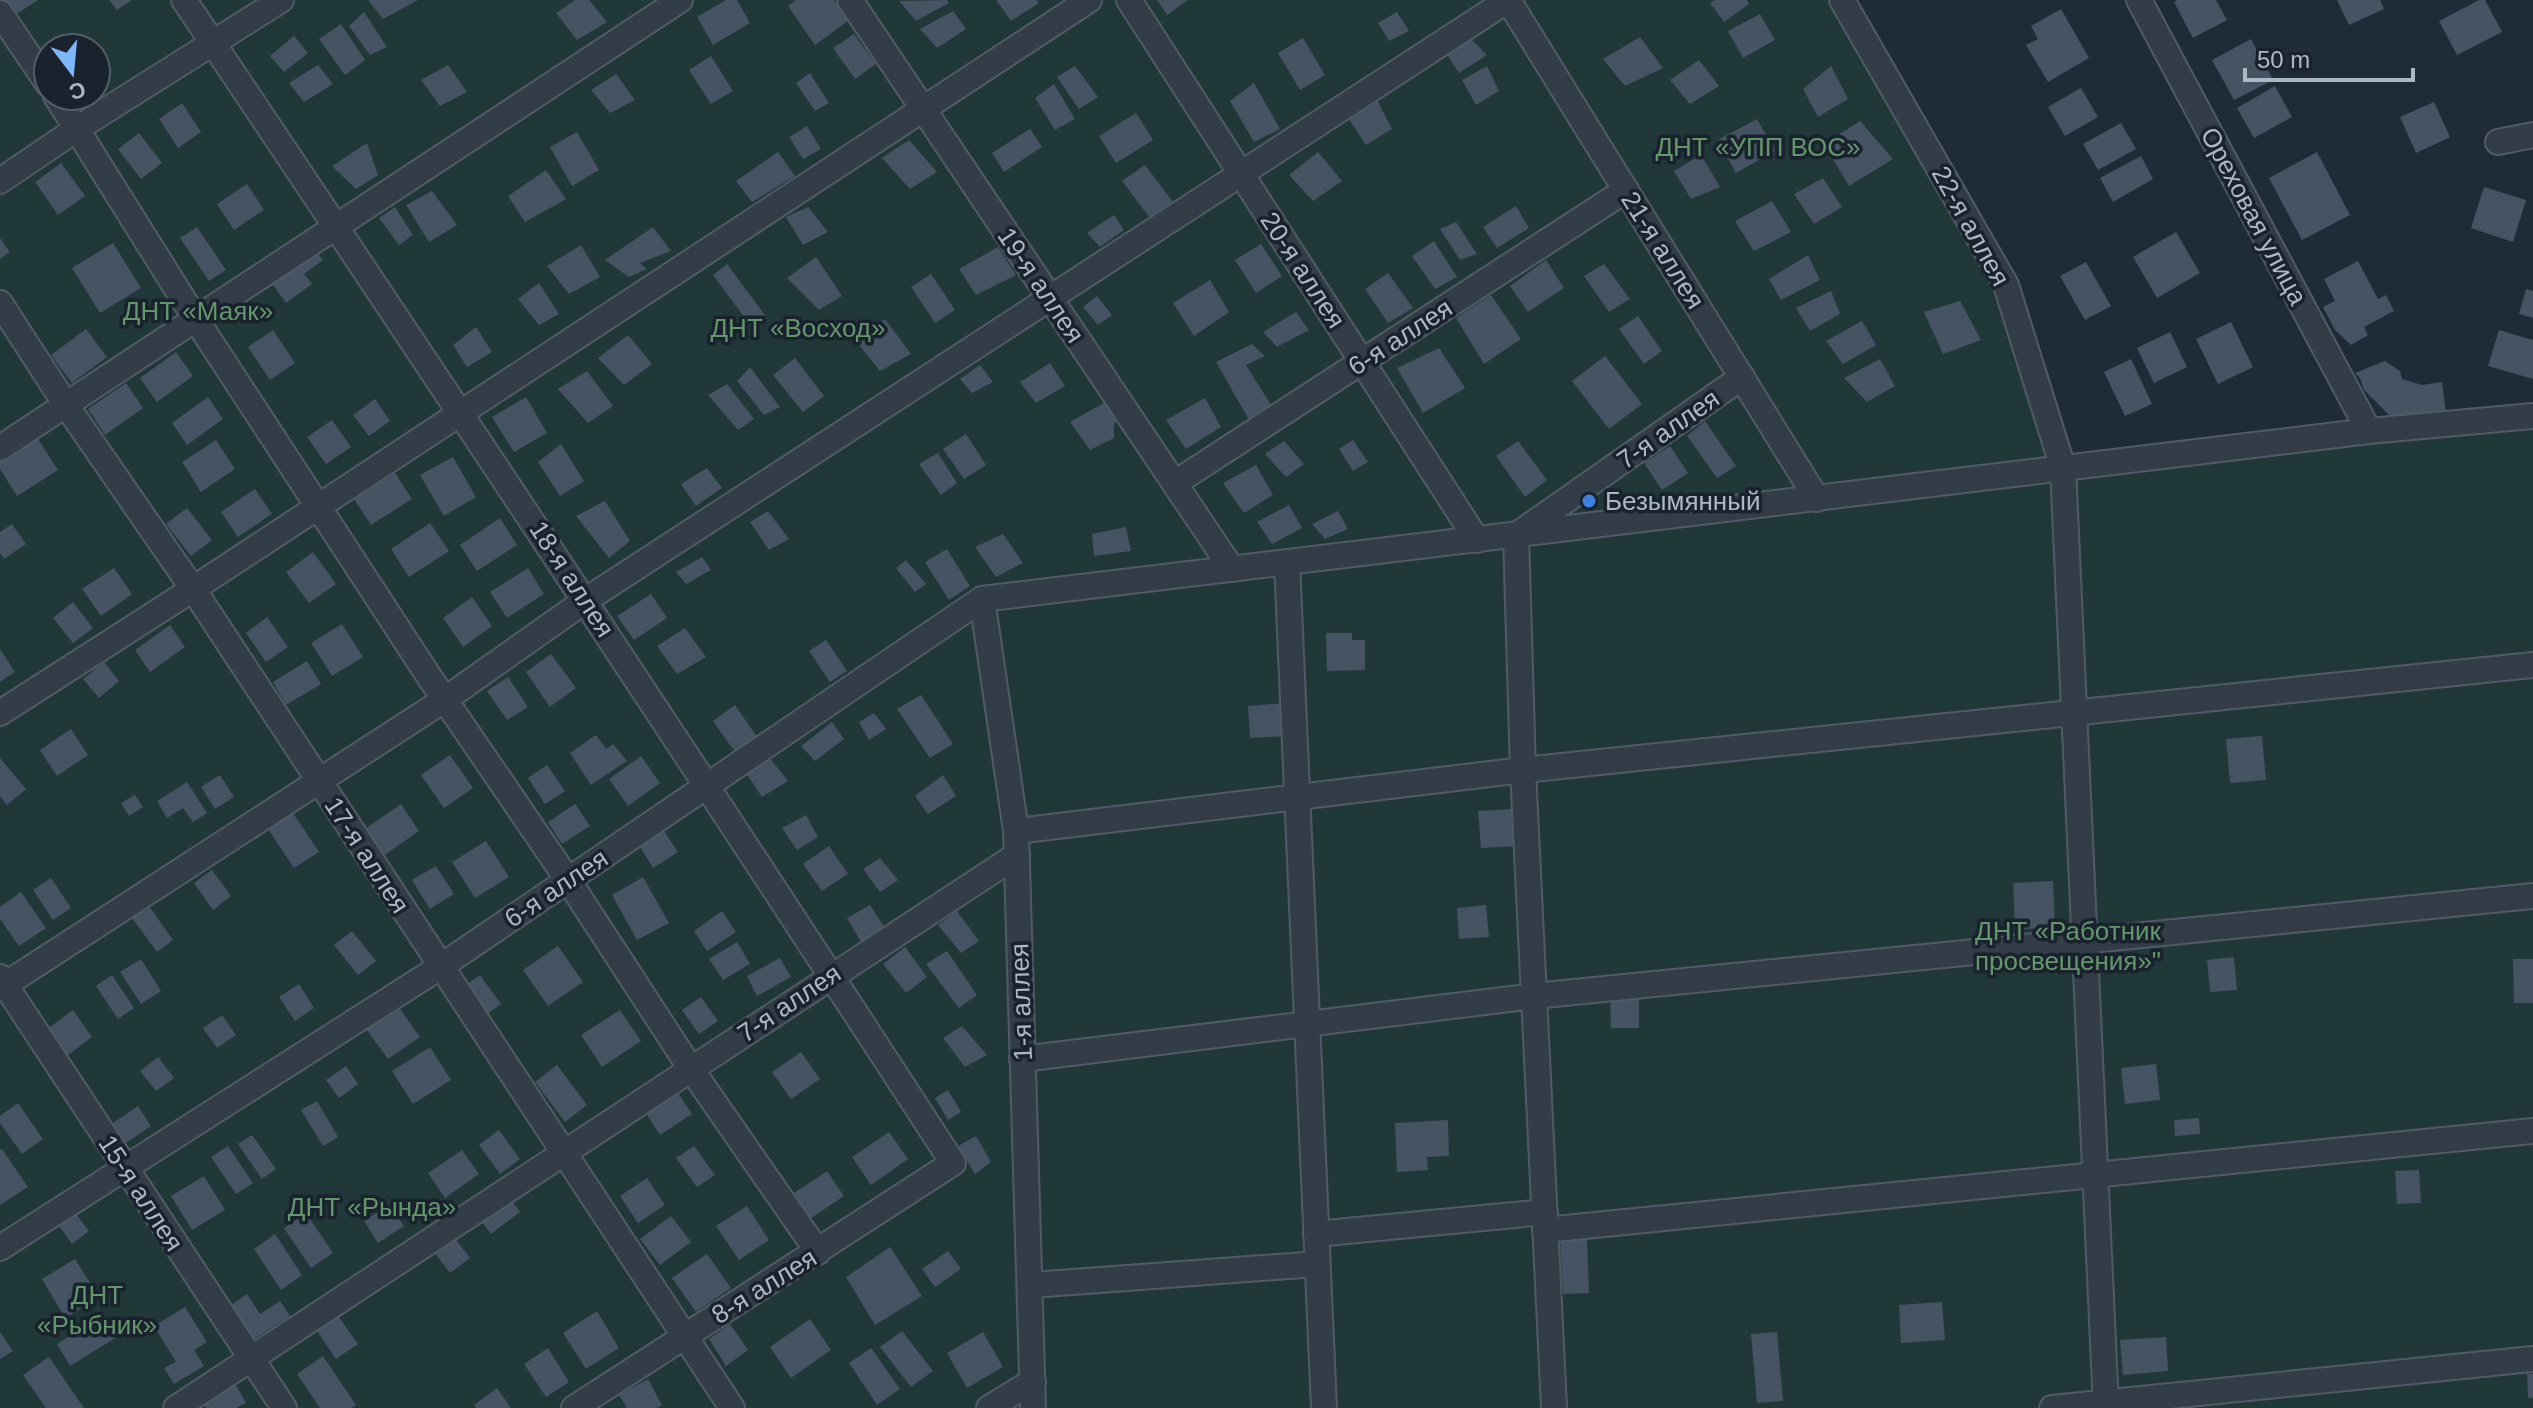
<svg xmlns="http://www.w3.org/2000/svg" width="2533" height="1408" font-family="Helvetica,sans-serif">
<style>
.green{fill:#213839;fill-rule:evenodd}
.building{fill:#455362}
.lines{fill:none;stroke-linecap:round;stroke-linejoin:round}
.minor-casing{stroke:#505b66;stroke-width:28}
.minor{stroke:#333d48;stroke-width:24}
.shop-dot{fill:#3f7fe0;stroke:#19222d;stroke-width:3}
.labels{text-anchor:middle;stroke-width:7;stroke-linejoin:round;paint-order:stroke}
.park-label{font-size:26px;fill:#64966c;stroke:#19222d}
.street-label{font-size:26px;fill:#adb8c5;stroke:#19222d}
.poi-label{font-size:26px;fill:#adb8c5;stroke:#19222d;text-anchor:start}
</style>
<rect width="100%" height="100%" fill="#1f2c38"/>
<!-- green -->
<path class="green" d="M0,0h1842l164,285 66,191 287,-34 174,-13v979h-2533zM48,48h48v48h-48z"/>
<!-- building -->
<g class="building">
<polygon points="5,0 38,0 15,15"/>
<polygon points="109,0 132,0 117,10"/>
<polygon points="368,0 418,0 383,19"/>
<polygon points="575,0 589,0 607,22 577,40 556,13"/>
<polygon points="726,0 737,0 750,23 713,45 697,17"/>
<polygon points="796,0 834,0 848,21 815,45 788,6"/>
<polygon points="947,0 949,3 916,21 899,1"/>
<polygon points="996,0 1036,0 1039,3 1011,21"/>
<polygon points="1157,0 1188,0 1167,15"/>
<polygon points="1715,0 1747,0 1749,4 1724,22 1710,3"/>
<polygon points="2177,0 2216,0 2227,20 2193,38 2174,2"/>
<polygon points="2337,0 2380,0 2384,9 2349,25"/>
<polygon points="2479,0 2485,0 2502,32 2457,55 2439,21"/>
<polygon points="2061,9 2089,58 2048,82 2026,45 2038,39 2031,26"/>
<polygon points="953,11 966,29 937,48 920,29"/>
<polygon points="364,12 387,47 370,55 349,26"/>
<polygon points="1397,12 1409,31 1389,41 1378,23"/>
<polygon points="1760,14 1775,40 1743,58 1728,31"/>
<polygon points="341,24 365,60 345,75 319,39"/>
<polygon points="854,34 876,64 855,79 833,48"/>
<polygon points="294,36 308,53 284,72 270,56"/>
<polygon points="1640,37 1663,68 1625,86 1603,59"/>
<polygon points="1303,38 1325,75 1300,90 1278,53"/>
<polygon points="1470,38 1487,55 1459,73 1447,55"/>
<polygon points="2251,39 2273,80 2234,100 2212,60"/>
<polygon points="711,56 733,91 711,104 689,70"/>
<polygon points="1699,60 1719,86 1690,104 1670,80"/>
<polygon points="318,65 333,84 304,102 289,83"/>
<polygon points="448,65 467,92 440,106 421,80"/>
<polygon points="1075,66 1098,97 1079,109 1057,77"/>
<polygon points="1487,66 1499,91 1476,105 1462,80"/>
<polygon points="1831,66 1848,99 1818,117 1803,89"/>
<polygon points="810,73 829,103 815,111 796,83"/>
<polygon points="616,74 635,100 610,113 591,90"/>
<polygon points="1254,83 1280,129 1254,142 1230,101"/>
<polygon points="1054,84 1075,119 1055,130 1035,98"/>
<polygon points="2275,86 2292,117 2254,138 2237,108"/>
<polygon points="2081,88 2098,117 2065,136 2048,107"/>
<polygon points="1377,100 1392,129 1366,145 1349,119"/>
<polygon points="2434,102 2450,137 2416,153 2400,117"/>
<polygon points="182,103 201,132 178,148 159,119"/>
<polygon points="1136,113 1153,140 1116,163 1099,136"/>
<polygon points="1757,119 1775,151 1736,173 1718,140"/>
<polygon points="1860,121 1893,159 1849,186 1824,144"/>
<polygon points="2121,123 2136,149 2098,170 2083,144"/>
<polygon points="807,126 821,149 803,159 789,137"/>
<polygon points="1030,129 1042,147 1004,172 992,153"/>
<polygon points="577,132 599,170 572,186 550,147"/>
<polygon points="139,133 162,163 141,179 118,149"/>
<polygon points="909,140 937,172 910,189 882,158"/>
<polygon points="367,143 378,175 356,189 332,166"/>
<polygon points="778,152 795,176 752,202 736,181"/>
<polygon points="1318,152 1342,181 1313,201 1289,175"/>
<polygon points="2317,152 2350,215 2302,240 2269,178"/>
<polygon points="1701,155 1720,187 1691,199 1674,171"/>
<polygon points="2141,156 2153,179 2113,202 2100,178"/>
<polygon points="61,163 85,196 58,215 35,182"/>
<polygon points="1145,165 1176,206 1153,222 1122,181"/>
<polygon points="546,170 566,199 525,222 508,196"/>
<polygon points="1823,178 1842,207 1814,224 1794,194"/>
<polygon points="247,184 264,210 234,230 217,204"/>
<polygon points="2484,187 2526,200 2513,242 2471,228"/>
<polygon points="432,191 457,225 429,242 406,205"/>
<polygon points="1772,201 1791,232 1754,251 1735,221"/>
<polygon points="1516,206 1529,228 1497,248 1483,227"/>
<polygon points="395,207 413,235 399,245 379,218"/>
<polygon points="808,207 828,232 803,245 786,217"/>
<polygon points="1114,215 1124,230 1100,247 1087,233"/>
<polygon points="1456,222 1477,254 1460,260 1440,229"/>
<polygon points="197,227 226,270 209,281 180,238"/>
<polygon points="653,227 671,251 640,263 647,269 629,277 605,260"/>
<polygon points="2176,232 2200,273 2157,298 2133,257"/>
<polygon points="0,238 10,252 0,259"/>
<polygon points="1434,241 1457,277 1435,289 1412,256"/>
<polygon points="113,243 141,288 100,313 72,268"/>
<polygon points="1261,244 1282,276 1256,293 1235,260"/>
<polygon points="581,245 600,277 569,294 547,266"/>
<polygon points="312,246 323,260 304,274 312,284 286,303 268,278"/>
<polygon points="998,247 1016,275 976,295 959,269"/>
<polygon points="1808,255 1820,280 1781,300 1769,279"/>
<polygon points="816,257 842,296 819,310 787,278"/>
<polygon points="1546,260 1564,288 1528,312 1510,286"/>
<polygon points="2358,261 2378,299 2386,295 2394,311 2364,327 2368,335 2351,345 2335,330 2323,307 2335,301 2324,279"/>
<polygon points="2086,262 2111,306 2085,320 2060,276"/>
<polygon points="727,264 765,315 750,325 713,275"/>
<polygon points="1604,264 1630,299 1609,312 1584,276"/>
<polygon points="1388,273 1413,308 1388,323 1365,289"/>
<polygon points="931,274 955,310 935,323 911,287"/>
<polygon points="1210,280 1229,312 1194,336 1173,303"/>
<polygon points="539,283 559,314 539,325 518,299"/>
<polygon points="2526,289 2533,291 2533,318 2519,314"/>
<polygon points="1831,291 1840,314 1810,331 1796,308"/>
<polygon points="1491,295 1521,339 1484,364 1456,318"/>
<polygon points="1097,296 1112,315 1098,325 1083,307"/>
<polygon points="1960,301 1981,340 1943,354 1924,312"/>
<polygon points="1296,312 1309,330 1277,347 1263,332"/>
<polygon points="1638,316 1662,351 1644,364 1619,329"/>
<polygon points="885,319 911,354 880,371 855,340"/>
<polygon points="1862,321 1876,345 1843,364 1826,341"/>
<polygon points="2231,322 2253,367 2218,384 2196,339"/>
<polygon points="476,327 492,352 467,367 453,345"/>
<polygon points="86,329 107,357 72,383 51,355"/>
<polygon points="273,330 295,363 270,380 248,347"/>
<polygon points="2499,330 2533,340 2533,379 2488,366"/>
<polygon points="2170,332 2187,367 2154,383 2137,348"/>
<polygon points="628,335 652,364 624,385 598,358"/>
<polygon points="1252,344 1265,356 1246,365 1273,408 1249,420 1216,362"/>
<polygon points="1439,348 1465,388 1423,413 1397,368"/>
<polygon points="176,352 193,376 157,402 140,378"/>
<polygon points="1605,356 1642,404 1609,429 1572,381"/>
<polygon points="795,358 824,396 803,412 773,375"/>
<polygon points="1880,359 1895,386 1867,402 1844,378"/>
<polygon points="2131,359 2152,404 2125,416 2104,372"/>
<polygon points="2385,361 2400,371 2402,379 2422,385 2442,382 2446,414 2405,419 2389,415 2364,390 2360,378 2355,373"/>
<polygon points="1050,363 1065,386 1036,403 1020,382"/>
<polygon points="980,365 993,382 972,393 960,379"/>
<polygon points="750,367 780,407 764,415 737,381"/>
<polygon points="587,371 613,406 588,423 558,389"/>
<polygon points="126,383 143,408 105,435 88,409"/>
<polygon points="727,384 754,419 738,430 708,395"/>
<polygon points="208,397 223,419 187,445 172,423"/>
<polygon points="526,397 547,433 514,452 492,417"/>
<polygon points="1205,398 1221,427 1186,449 1166,420"/>
<polygon points="375,399 390,421 369,436 353,415"/>
<polygon points="1109,400 1121,418 1114,424 1114,438 1090,450 1070,422"/>
<polygon points="332,420 351,447 326,464 307,437"/>
<polygon points="1705,421 1736,466 1717,478 1687,436"/>
<polygon points="966,434 986,465 964,479 943,449"/>
<polygon points="36,436 58,470 17,496 0,469 0,459"/>
<polygon points="216,440 235,469 201,492 182,462"/>
<polygon points="1353,440 1368,462 1353,471 1339,449"/>
<polygon points="1284,441 1304,464 1286,477 1265,454"/>
<polygon points="1518,441 1547,480 1525,497 1496,456"/>
<polygon points="561,444 584,481 560,496 538,462"/>
<polygon points="1670,446 1688,473 1662,490 1644,463"/>
<polygon points="938,453 957,483 941,495 919,464"/>
<polygon points="453,457 476,497 444,516 420,475"/>
<polygon points="1256,465 1273,495 1244,513 1223,483"/>
<polygon points="707,468 722,488 696,506 681,484"/>
<polygon points="395,473 412,499 371,525 354,499"/>
<polygon points="255,489 272,514 238,537 221,512"/>
<polygon points="605,501 630,541 609,558 576,516"/>
<polygon points="1289,505 1302,528 1272,544 1257,522"/>
<polygon points="187,508 212,540 191,556 166,524"/>
<polygon points="768,511 789,539 769,550 750,522"/>
<polygon points="1338,511 1348,529 1325,539 1312,524"/>
<polygon points="500,518 517,545 477,571 460,545"/>
<polygon points="430,523 449,551 409,577 391,549"/>
<polygon points="12,524 26,544 4,559 0,553 0,532"/>
<polygon points="1126,527 1131,551 1094,556 1092,534"/>
<polygon points="1003,534 1023,563 996,577 975,547"/>
<polygon points="947,549 970,586 949,600 925,562"/>
<polygon points="313,552 336,584 309,603 286,572"/>
<polygon points="702,557 711,570 686,584 676,572"/>
<polygon points="906,560 926,584 915,592 896,568"/>
<polygon points="114,568 132,594 101,616 82,589"/>
<polygon points="528,568 544,594 507,618 490,592"/>
<polygon points="651,594 667,618 634,640 617,616"/>
<polygon points="472,597 492,626 463,647 443,618"/>
<polygon points="73,602 93,628 73,643 53,618"/>
<polygon points="267,617 288,647 266,662 246,633"/>
<polygon points="342,624 363,657 332,676 311,643"/>
<polygon points="170,625 185,647 150,672 135,650"/>
<polygon points="685,628 706,657 677,674 657,646"/>
<polygon points="1326,633 1352,633 1352,640 1365,640 1365,670 1327,671"/>
<polygon points="826,640 847,671 830,682 809,651"/>
<polygon points="0,649 15,672 0,682"/>
<polygon points="551,654 576,688 550,707 526,672"/>
<polygon points="307,661 321,684 286,705 273,682"/>
<polygon points="104,662 119,681 99,698 83,679"/>
<polygon points="508,677 528,707 507,720 487,691"/>
<polygon points="921,695 953,744 930,758 897,709"/>
<polygon points="1286,703 1288,736 1250,738 1248,706"/>
<polygon points="735,705 762,744 740,759 713,721"/>
<polygon points="874,713 886,729 869,740 859,722"/>
<polygon points="832,722 844,739 815,761 801,746"/>
<polygon points="71,729 88,755 57,776 40,750"/>
<polygon points="596,735 606,749 613,744 627,761 591,785 570,753"/>
<polygon points="2262,736 2266,780 2230,783 2226,739"/>
<polygon points="450,755 473,788 444,808 421,775"/>
<polygon points="641,756 660,783 628,806 609,779"/>
<polygon points="769,757 788,781 762,797 746,773"/>
<polygon points="0,758 26,789 7,805 0,796"/>
<polygon points="547,765 565,791 545,804 528,778"/>
<polygon points="220,775 234,797 215,809 201,787"/>
<polygon points="943,775 956,796 928,814 915,796"/>
<polygon points="187,782 207,813 193,822 183,808 167,818 157,801"/>
<polygon points="135,795 143,807 129,816 121,803"/>
<polygon points="401,804 419,831 383,856 365,829"/>
<polygon points="575,804 590,826 562,844 548,822"/>
<polygon points="1514,809 1517,846 1481,848 1478,811"/>
<polygon points="293,813 319,852 294,868 268,829"/>
<polygon points="806,815 818,837 797,850 782,828"/>
<polygon points="664,831 678,852 653,868 640,847"/>
<polygon points="486,841 509,877 475,898 452,862"/>
<polygon points="829,846 848,874 822,891 803,864"/>
<polygon points="880,858 898,880 880,892 863,869"/>
<polygon points="436,866 454,894 430,909 412,880"/>
<polygon points="212,870 231,896 213,910 194,883"/>
<polygon points="643,877 669,923 637,940 612,895"/>
<polygon points="51,878 71,908 53,920 33,890"/>
<polygon points="2053,881 2055,927 2015,930 2013,883"/>
<polygon points="21,892 46,928 19,946 0,919 0,907"/>
<polygon points="146,902 173,940 157,952 129,914"/>
<polygon points="870,905 885,928 861,942 847,918"/>
<polygon points="1486,905 1489,937 1459,939 1457,908"/>
<polygon points="722,911 736,932 707,951 694,931"/>
<polygon points="957,911 979,941 961,953 938,925"/>
<polygon points="352,931 376,961 358,975 334,945"/>
<polygon points="737,942 750,964 723,980 709,959"/>
<polygon points="558,946 583,982 548,1006 523,970"/>
<polygon points="905,947 927,977 906,993 883,964"/>
<polygon points="947,951 977,995 959,1008 926,964"/>
<polygon points="2234,957 2237,990 2210,992 2207,960"/>
<polygon points="780,958 791,977 757,996 747,976"/>
<polygon points="141,959 161,991 141,1004 120,972"/>
<polygon points="2513,959 2533,959 2533,1003 2514,1003"/>
<polygon points="112,975 134,1008 118,1019 96,986"/>
<polygon points="480,975 501,1004 479,1020 458,991"/>
<polygon points="299,984 314,1008 295,1021 279,997"/>
<polygon points="701,997 718,1021 699,1034 682,1010"/>
<polygon points="1610,998 1639,998 1639,1028 1611,1028"/>
<polygon points="398,1006 420,1037 388,1059 366,1029"/>
<polygon points="73,1010 92,1037 64,1058 45,1031"/>
<polygon points="620,1010 641,1041 602,1067 581,1035"/>
<polygon points="222,1015 236,1035 217,1048 203,1028"/>
<polygon points="962,1026 987,1055 965,1067 943,1038"/>
<polygon points="430,1047 451,1080 413,1104 392,1071"/>
<polygon points="801,1052 820,1079 791,1099 772,1072"/>
<polygon points="158,1057 174,1078 156,1091 140,1071"/>
<polygon points="2156,1064 2160,1100 2125,1104 2121,1068"/>
<polygon points="557,1065 587,1105 565,1122 535,1082"/>
<polygon points="346,1066 358,1084 339,1098 326,1080"/>
<polygon points="675,1088 692,1114 660,1135 643,1109"/>
<polygon points="948,1090 961,1112 948,1120 935,1098"/>
<polygon points="317,1101 338,1137 323,1146 301,1110"/>
<polygon points="18,1103 43,1139 22,1154 0,1123 0,1116"/>
<polygon points="138,1106 151,1126 120,1147 107,1127"/>
<polygon points="2199,1118 2200,1134 2175,1136 2174,1120"/>
<polygon points="1448,1120 1449,1156 1427,1157 1428,1170 1397,1172 1395,1123"/>
<polygon points="499,1130 520,1159 500,1174 479,1145"/>
<polygon points="889,1132 908,1159 871,1185 852,1157"/>
<polygon points="252,1135 276,1169 262,1179 238,1144"/>
<polygon points="976,1136 991,1162 975,1174 958,1146"/>
<polygon points="228,1146 253,1183 236,1194 211,1157"/>
<polygon points="694,1146 715,1175 697,1187 676,1158"/>
<polygon points="2,1149 28,1187 0,1205 0,1150"/>
<polygon points="462,1150 479,1174 445,1198 428,1173"/>
<polygon points="2419,1170 2421,1203 2397,1204 2395,1171"/>
<polygon points="827,1171 844,1196 811,1218 794,1193"/>
<polygon points="204,1176 225,1210 192,1230 171,1196"/>
<polygon points="647,1178 665,1205 638,1223 620,1196"/>
<polygon points="508,1196 520,1212 491,1234 479,1218"/>
<polygon points="390,1204 404,1226 378,1243 364,1221"/>
<polygon points="747,1206 769,1240 739,1260 716,1226"/>
<polygon points="306,1213 333,1253 311,1268 284,1228"/>
<polygon points="76,1214 89,1231 72,1244 59,1226"/>
<polygon points="671,1216 691,1242 660,1265 640,1239"/>
<polygon points="275,1234 302,1275 281,1290 254,1249"/>
<polygon points="454,1237 470,1258 450,1273 434,1252"/>
<polygon points="1587,1238 1589,1293 1563,1294 1560,1239"/>
<polygon points="890,1247 922,1296 875,1325 846,1277"/>
<polygon points="948,1251 961,1269 935,1287 922,1269"/>
<polygon points="707,1254 731,1288 696,1312 672,1278"/>
<polygon points="75,1259 99,1297 65,1318 42,1279"/>
<polygon points="247,1294 260,1314 280,1301 290,1316 253,1340 230,1306"/>
<polygon points="1942,1302 1945,1340 1901,1343 1899,1305"/>
<polygon points="185,1307 207,1342 194,1350 204,1366 174,1384 164,1368 176,1362 154,1326"/>
<polygon points="597,1311 619,1348 586,1369 563,1333"/>
<polygon points="336,1313 358,1344 336,1359 315,1328"/>
<polygon points="103,1315 117,1337 70,1366 57,1344"/>
<polygon points="810,1319 831,1350 791,1378 770,1347"/>
<polygon points="730,1324 748,1350 726,1366 709,1339"/>
<polygon points="902,1331 933,1371 911,1387 880,1347"/>
<polygon points="0,1332 13,1351 0,1359"/>
<polygon points="983,1332 1003,1367 967,1388 947,1353"/>
<polygon points="1777,1332 1783,1401 1757,1403 1751,1334"/>
<polygon points="2166,1337 2168,1371 2123,1375 2120,1340"/>
<polygon points="548,1348 569,1382 546,1397 524,1364"/>
<polygon points="871,1348 900,1389 877,1405 849,1363"/>
<polygon points="323,1356 356,1405 351,1408 320,1408 297,1374"/>
<polygon points="49,1357 84,1408 46,1408 23,1375"/>
<polygon points="2527,1374 2533,1374 2533,1398 2528,1398"/>
<polygon points="648,1379 662,1405 657,1408 627,1408 619,1395"/>
<polygon points="236,1385 246,1403 236,1408 206,1408 204,1403"/>
<polygon points="497,1388 511,1408 476,1408 474,1405"/>
</g>
<g class="lines">
<defs>
<g id="minor">
<path d="M184,0c259,386 516,773 769,1163l-379,245"/>
<polyline points="850,0 1232,569"/>
<polyline points="1129,0 1477,540"/>
<polyline points="1508,0 1817,499"/>
<polyline points="1842,0 2006,285 2063,468 2106,1408"/>
<polyline points="2139,0 2369,431"/>
<polyline points="0,13 48,84"/>
<polyline points="56,96 195,318 430,678 568,880 691,1069 818,1252"/>
<polyline points="2498,142 2533,135"/>
<polyline points="0,181 78,128 281,0"/>
<polyline points="0,303 66,405 193,589 732,1408"/>
<polyline points="0,448 680,0"/>
<polyline points="1175,483 1626,190"/>
<polyline points="1518,534 1742,377"/>
<polyline points="1516,535 1523,770 1554,1408"/>
<polyline points="1287,563 1324,1408"/>
<polyline points="982,599 1016,831 1033,1408"/>
<polyline points="0,713 193,589 1089,0"/>
<polyline points="1016,831 1523,770 2533,665"/>
<polyline points="0,977 284,1408"/>
<polyline points="0,988 447,698 586,600 1508,0"/>
<polyline points="1022,1059 1534,996 2533,896"/>
<polyline points="1545,1230 2533,1131"/>
<polyline points="1316,1234 1545,1212"/>
<polyline points="0,1248 440,967 982,599 2369,431 2533,416"/>
<polyline points="1032,1285 1317,1264"/>
<polyline points="176,1408 1017,855"/>
<polyline points="989,1408 1033,1381"/>
<polyline points="2052,1408 2533,1359"/>
</g>
</defs>
<!-- minor casing -->
<use href="#minor" class="minor-casing"/>
<!-- minor -->
<use href="#minor" class="minor"/>
</g>
<!-- markers -->
<circle class="shop-dot" cx="1589" cy="501" r="8"/>
<g class="labels">
<!-- park labels -->
<g class="park-label">
<text x="1758" y="156">ДНТ «УПП ВОС»</text>
<text x="198" y="320">ДНТ «Маяк»</text>
<text x="798" y="337">ДНТ «Восход»</text>
<text x="2068" y="940">ДНТ «Работник<tspan x="2068" dy="30">просвещения»"</tspan></text>
<text x="372" y="1216">ДНТ «Рында»</text>
<text x="97" y="1304">ДНТ<tspan x="97" dy="30">«Рыбник»</tspan></text>
</g>
<!-- street labels -->
<g class="street-label">
<text transform="translate(2254 216) rotate(62)" y="9">Ореховая улица</text>
<text transform="translate(1971 226) rotate(61)" y="9">22-я аллея</text>
<text transform="translate(1663 250) rotate(58)" y="9">21-я аллея</text>
<text transform="translate(1303 270) rotate(57)" y="9">20-я аллея</text>
<text transform="translate(1041 285) rotate(56)" y="9">19-я аллея</text>
<text transform="translate(1400 337) rotate(-33)" y="9">6-я аллея</text>
<text transform="translate(1668 429) rotate(-35)" y="9">7-я аллея</text>
<text transform="translate(572 579) rotate(57)" y="9">18-я аллея</text>
<text transform="translate(367 855) rotate(57)" y="9">17-я аллея</text>
<text transform="translate(556 888) rotate(-34)" y="9">6-я аллея</text>
<text transform="translate(1021 1002) rotate(-92)" y="9">1-я аллея</text>
<text transform="translate(789 1003) rotate(-34)" y="9">7-я аллея</text>
<text transform="translate(141 1193) rotate(57)" y="9">15-я аллея</text>
<text transform="translate(764 1286) rotate(-32)" y="9">8-я аллея</text>
</g>
<!-- poi labels -->
<g class="poi-label">
<text x="1605" y="510">Безымянный</text>
</g>
</g>
<!-- north arrow -->
<g transform="translate(72 72) rotate(164)"><circle r="38" fill="#19222d" stroke="#545e6a" stroke-width="2"/>
<path d="M0-6L14 30L0 20L-14 30Z" fill="#7db7fa"/>
<text y="-12" font-size="22" font-weight="bold" text-anchor="middle" fill="#adb8c5">С</text>
</g>
<!-- scale -->
<path d="M2245 68v12h168v-12" fill="none" stroke="#adb8c5" stroke-width="4"/>
<text x="2257" y="68" font-size="24" fill="#adb8c5" stroke="#19222d" stroke-width="6" paint-order="stroke">50 m</text>
</svg>
